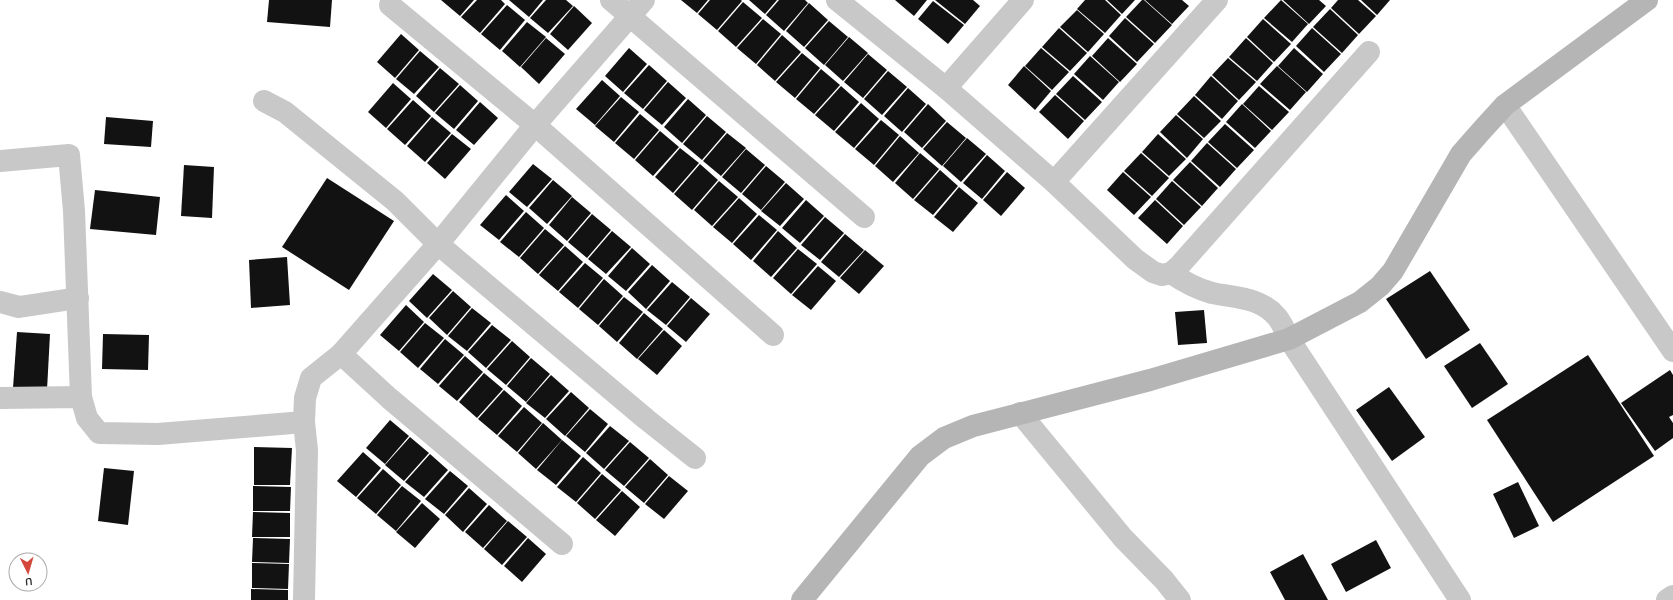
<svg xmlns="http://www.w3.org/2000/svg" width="1673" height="600" font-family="Karla,sans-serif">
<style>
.building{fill:#121212}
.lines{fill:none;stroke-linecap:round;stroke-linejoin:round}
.street{stroke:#c8c8c8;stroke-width:22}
.secondary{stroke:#b5b5b5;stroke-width:22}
</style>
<rect width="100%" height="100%" fill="#fff"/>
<!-- building -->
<g class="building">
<polygon points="269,0 332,0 330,27 267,22"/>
<polygon points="441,0 474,0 460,16"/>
<polygon points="477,0 501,0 505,4 480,33 461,17"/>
<polygon points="509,0 543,0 529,17"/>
<polygon points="546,0 566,0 573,6 548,33 530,18"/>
<polygon points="681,0 708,0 697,13"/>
<polygon points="710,0 741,0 742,1 717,30 698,14"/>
<polygon points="749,0 777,0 765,14"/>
<polygon points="779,0 805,0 808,3 784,31 766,15"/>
<polygon points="895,0 927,0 914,16"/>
<polygon points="935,0 973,0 980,6 965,24"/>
<polygon points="1085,0 1105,0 1121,15 1105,33 1077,9"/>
<polygon points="1107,0 1135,0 1122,14"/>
<polygon points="1142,0 1144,0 1172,25 1155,43 1126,17"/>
<polygon points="1145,0 1182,0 1189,6 1172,24"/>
<polygon points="1281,0 1308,24 1292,42 1264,18"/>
<polygon points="1283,0 1319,0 1326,6 1309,24"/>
<polygon points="1338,0 1358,0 1376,16 1359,34 1331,8"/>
<polygon points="1361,0 1390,0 1377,15"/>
<polygon points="933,1 964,25 948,44 918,19"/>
<polygon points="743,2 762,18 736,47 718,31"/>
<polygon points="809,3 828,20 804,47 786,31"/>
<polygon points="507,5 525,20 500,50 481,34"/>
<polygon points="574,6 592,23 568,50 550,34"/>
<polygon points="1330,9 1358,35 1342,53 1313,27"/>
<polygon points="1077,10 1104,34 1088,52 1060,27"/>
<polygon points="1125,18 1154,44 1137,62 1109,36"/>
<polygon points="763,19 781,34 756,64 737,48"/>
<polygon points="1263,19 1291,44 1274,62 1247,37"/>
<polygon points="829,21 848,37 824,65 805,48"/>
<polygon points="527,22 546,37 520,67 502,51"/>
<polygon points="1059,28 1087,53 1070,71 1042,47"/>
<polygon points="1312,28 1341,54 1324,72 1296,46"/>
<polygon points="401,34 419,50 395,78 377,62"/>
<polygon points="782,35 801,52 775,81 757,65"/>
<polygon points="849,37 868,53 843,81 825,65"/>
<polygon points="546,38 565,54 539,84 521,67"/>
<polygon points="1108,38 1137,64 1120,82 1092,56"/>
<polygon points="1246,38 1273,63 1257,81 1229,57"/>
<polygon points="629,48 647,64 623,92 605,76"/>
<polygon points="1041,48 1069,72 1052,90 1025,66"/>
<polygon points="1294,48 1323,74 1307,92 1278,66"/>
<polygon points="420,51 439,67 414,94 396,79"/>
<polygon points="802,53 820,68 795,98 776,82"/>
<polygon points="868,54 887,70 863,98 844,82"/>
<polygon points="1090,56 1119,82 1103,100 1074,74"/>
<polygon points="1228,58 1256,82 1239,100 1212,75"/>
<polygon points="649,65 667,81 643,109 624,93"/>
<polygon points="1024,66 1051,91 1035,110 1008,85"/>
<polygon points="1277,66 1306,92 1290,110 1260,84"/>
<polygon points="440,68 459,84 434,112 416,96"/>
<polygon points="821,69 840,85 814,114 796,99"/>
<polygon points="888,71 907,87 882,115 864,99"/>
<polygon points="1073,76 1102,102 1085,120 1056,94"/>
<polygon points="1211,76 1238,101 1222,119 1195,95"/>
<polygon points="602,80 620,96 595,125 576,109"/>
<polygon points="668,82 686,98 662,125 644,110"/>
<polygon points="393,83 411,99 386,128 368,112"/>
<polygon points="460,85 478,101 454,129 435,113"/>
<polygon points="841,86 859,102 834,131 815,115"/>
<polygon points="1259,86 1289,112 1272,130 1243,104"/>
<polygon points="908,88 926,104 902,132 884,116"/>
<polygon points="1055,95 1084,121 1068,139 1039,112"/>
<polygon points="1194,96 1221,121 1204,138 1177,114"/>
<polygon points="621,97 639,112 614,142 595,126"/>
<polygon points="688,99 706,115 682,143 664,127"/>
<polygon points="413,100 431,116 405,145 387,129"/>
<polygon points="480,102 498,118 474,145 456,130"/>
<polygon points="861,103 879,119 854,148 835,132"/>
<polygon points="928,104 946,121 922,148 904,132"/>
<polygon points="1242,104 1271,131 1255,148 1226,122"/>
<polygon points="640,114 659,130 634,159 615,143"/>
<polygon points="1176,115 1203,139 1187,158 1160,132"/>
<polygon points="707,116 726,132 702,160 683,144"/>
<polygon points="106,117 153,121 151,147 104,144"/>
<polygon points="432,117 451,133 425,162 407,146"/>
<polygon points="881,120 899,135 874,165 855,149"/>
<polygon points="947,122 966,138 942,166 923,149"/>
<polygon points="1225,124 1254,150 1237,168 1208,142"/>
<polygon points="660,131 679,147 653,176 635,160"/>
<polygon points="727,133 746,148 721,176 703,161"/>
<polygon points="452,134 471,149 445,179 427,163"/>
<polygon points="1158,134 1186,159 1169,176 1142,152"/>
<polygon points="900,136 919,153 893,182 875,166"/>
<polygon points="967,138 986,154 961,182 943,166"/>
<polygon points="1207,143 1236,169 1220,187 1191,161"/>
<polygon points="680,148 699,163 673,193 655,177"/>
<polygon points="746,149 765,165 741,193 722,177"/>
<polygon points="920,153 939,169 913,199 895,183"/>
<polygon points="1141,153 1169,178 1152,196 1124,171"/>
<polygon points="987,155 1005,171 982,199 963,183"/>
<polygon points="1190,162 1218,188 1202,206 1173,180"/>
<polygon points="533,164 552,179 527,207 509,192"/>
<polygon points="700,164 718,180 692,210 674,194"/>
<polygon points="184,165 214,167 212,218 181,216"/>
<polygon points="766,166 785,182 761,210 742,194"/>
<polygon points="940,170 958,186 933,215 914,200"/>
<polygon points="1007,172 1025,188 1001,216 983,200"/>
<polygon points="1123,172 1151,197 1134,215 1107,190"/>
<polygon points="327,178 394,221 349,290 282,247"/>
<polygon points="553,180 572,196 547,224 529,208"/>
<polygon points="719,181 738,197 712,226 694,210"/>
<polygon points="1172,181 1201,207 1184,225 1156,199"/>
<polygon points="786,183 804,199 780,226 761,211"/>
<polygon points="959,187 978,203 953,232 934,217"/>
<polygon points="95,190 160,197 156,235 90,229"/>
<polygon points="506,195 524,211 499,240 480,225"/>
<polygon points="572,197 591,213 567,241 549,225"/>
<polygon points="739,198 757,214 732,243 713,227"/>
<polygon points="806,200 824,216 800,243 782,228"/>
<polygon points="1155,200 1183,226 1167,244 1138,218"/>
<polygon points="526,212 544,228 519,257 500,242"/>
<polygon points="592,214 611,230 587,258 568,242"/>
<polygon points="759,215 777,230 751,260 733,244"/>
<polygon points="825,217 844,233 820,260 801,245"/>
<polygon points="545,229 564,245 538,274 520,258"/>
<polygon points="612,231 631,247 606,274 588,259"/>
<polygon points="778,231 797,248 771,277 753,261"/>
<polygon points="845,234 864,250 839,277 821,262"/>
<polygon points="565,246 583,262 558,291 539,275"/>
<polygon points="632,248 650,264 626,291 608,276"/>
<polygon points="798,249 817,264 791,294 773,278"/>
<polygon points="865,250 884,266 859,294 840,278"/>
<polygon points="287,257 290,305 251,308 249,260"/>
<polygon points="585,263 603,278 578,308 559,292"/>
<polygon points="652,265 670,281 646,309 628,292"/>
<polygon points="818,266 836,281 811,310 792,295"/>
<polygon points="1430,271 1470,330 1426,359 1386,299"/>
<polygon points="433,274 452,290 427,318 409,301"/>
<polygon points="604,279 623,296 598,325 579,309"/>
<polygon points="672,282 690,297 666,325 647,310"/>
<polygon points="453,291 471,307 447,335 429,318"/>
<polygon points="624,297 643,312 617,342 599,326"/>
<polygon points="691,298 710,314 686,342 667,326"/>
<polygon points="406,305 424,322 399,351 380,335"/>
<polygon points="472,308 491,323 467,351 448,336"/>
<polygon points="1204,310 1207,343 1178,345 1175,312"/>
<polygon points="644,313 663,329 637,359 619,343"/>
<polygon points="425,323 444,338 418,368 400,352"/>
<polygon points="492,325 511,340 486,368 468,352"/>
<polygon points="664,330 682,346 657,375 638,359"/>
<polygon points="17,332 50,334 47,390 13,388"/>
<polygon points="103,334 149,335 148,370 102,369"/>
<polygon points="445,339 464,355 438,384 420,369"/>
<polygon points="512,341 530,357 506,385 487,369"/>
<polygon points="1480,343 1508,384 1472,408 1444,366"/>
<polygon points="1588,355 1654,456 1553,522 1487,420"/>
<polygon points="465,356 483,372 457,401 439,386"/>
<polygon points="531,358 550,374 526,402 507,386"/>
<polygon points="1670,370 1673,375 1673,415 1669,417 1673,423 1673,438 1655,451 1621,403"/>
<polygon points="484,373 503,389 477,418 459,402"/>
<polygon points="551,375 569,391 545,418 526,403"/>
<polygon points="1389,387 1425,437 1392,461 1356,410"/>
<polygon points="504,390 522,406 497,435 478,419"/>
<polygon points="571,392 589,408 565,436 546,419"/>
<polygon points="524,407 542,423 517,452 498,436"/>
<polygon points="590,409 608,424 585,452 566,436"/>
<polygon points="390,420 409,436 385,464 366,448"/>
<polygon points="543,423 562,440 536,469 518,453"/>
<polygon points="610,426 629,441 604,469 586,453"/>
<polygon points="410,437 429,453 404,481 385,465"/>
<polygon points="562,440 581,456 556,485 537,470"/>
<polygon points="630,442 649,458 624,486 605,470"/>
<polygon points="254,447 292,448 290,485 254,485"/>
<polygon points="363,452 381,468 356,497 337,481"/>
<polygon points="430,454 448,470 424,497 405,482"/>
<polygon points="583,457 601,473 576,502 557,487"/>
<polygon points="650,459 668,475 644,503 625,487"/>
<polygon points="104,468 134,471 128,525 98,521"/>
<polygon points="383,469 401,485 376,514 357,498"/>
<polygon points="450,471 468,486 444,514 425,499"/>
<polygon points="602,474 621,490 595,519 577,503"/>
<polygon points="669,476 688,491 664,519 645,504"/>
<polygon points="1518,482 1539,526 1514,538 1493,494"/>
<polygon points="253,486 291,487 290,511 253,511"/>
<polygon points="402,486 421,501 396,531 377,515"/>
<polygon points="469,488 487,504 463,532 445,515"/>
<polygon points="622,491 640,507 615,536 596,520"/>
<polygon points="422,503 440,519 415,548 396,532"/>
<polygon points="489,505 507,521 483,548 465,532"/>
<polygon points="253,512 290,513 290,537 252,537"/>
<polygon points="508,521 527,537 502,565 484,549"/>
<polygon points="253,538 290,539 289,563 252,562"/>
<polygon points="528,538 546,554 522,582 504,566"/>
<polygon points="1376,540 1391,568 1346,592 1331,564"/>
<polygon points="1303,554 1328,600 1285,600 1270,572"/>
<polygon points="252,563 289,564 288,589 252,588"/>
<polygon points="251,589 288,590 288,600 251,600"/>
</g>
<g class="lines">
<!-- street -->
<g class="street">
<polyline points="611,0 864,217"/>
<polyline points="837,0 946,88 1054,182 1135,259 1153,272 1162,275 1171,273 1179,266 1369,52"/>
<polyline points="390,5 535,125 773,335"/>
<polyline points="946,88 1023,0"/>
<polyline points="264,101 285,112 395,201 438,244 646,419 695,458"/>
<polyline points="1505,105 1673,351"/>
<polyline points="0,161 69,155 74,211 81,397"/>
<polyline points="1054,182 1217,0"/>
<path d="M1171,273c13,9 26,16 41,20 24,5 48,4 65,24 5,6 9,15 12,22l171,261"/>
<polyline points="0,302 19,307 78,298"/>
<polyline points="341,354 389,398 562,544"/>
<polyline points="0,398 81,397 87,418 99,433 158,434 304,422"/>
<polyline points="1020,413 1123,538 1164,580 1180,600"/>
<polyline points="304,600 307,450 304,422 305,398 311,378 341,354 438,244 535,125 644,0"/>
<polyline points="1667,600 1673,596"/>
</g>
<!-- secondary -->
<polyline class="secondary" points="802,600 920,456 944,438 973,426 1150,380 1289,339 1360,302 1380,286 1393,271 1461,154 1483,129 1505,105 1647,0"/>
</g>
<!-- north arrow -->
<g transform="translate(28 572) rotate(175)"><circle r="19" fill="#ffffff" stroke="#aaaaaa"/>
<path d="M0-3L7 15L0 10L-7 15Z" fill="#d4483c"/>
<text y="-6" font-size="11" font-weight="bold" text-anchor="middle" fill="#2b2b2b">U</text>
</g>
</svg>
